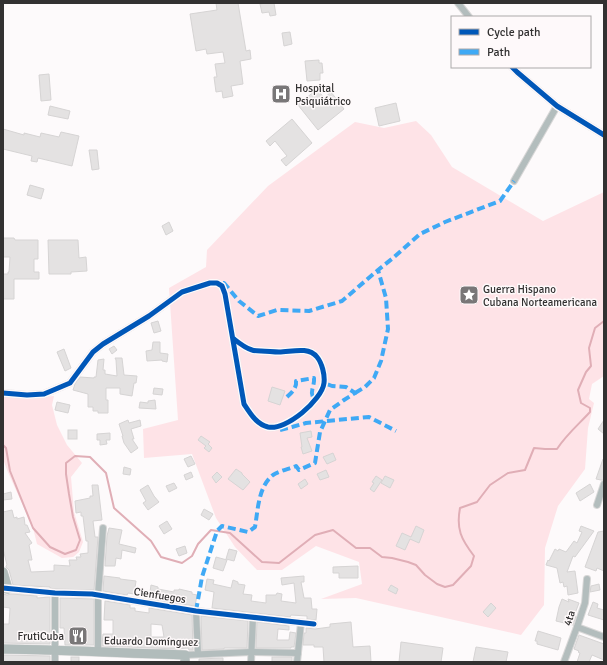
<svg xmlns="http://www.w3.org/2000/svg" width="607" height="665" font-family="Signika,sans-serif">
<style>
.green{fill:#fee3e7}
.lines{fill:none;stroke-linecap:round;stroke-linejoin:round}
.stream{stroke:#e0aeb6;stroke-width:2}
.building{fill:#e4e2e2;stroke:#d6d4d4;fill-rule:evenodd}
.street-casing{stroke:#d8d7d7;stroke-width:8}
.secondary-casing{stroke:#d8d7d7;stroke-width:10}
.street{stroke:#b3bdbd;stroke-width:6}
.secondary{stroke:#b1bcbb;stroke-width:9}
.quiet{stroke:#3fa9f5;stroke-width:4;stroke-dasharray:8 4;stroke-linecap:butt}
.cycleway-casing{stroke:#fef9fa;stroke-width:8}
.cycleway{stroke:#0057b8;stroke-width:5}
.labels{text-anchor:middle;stroke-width:3;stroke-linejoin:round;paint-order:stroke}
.poi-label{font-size:11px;fill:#323131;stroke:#fef9fa;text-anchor:start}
.street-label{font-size:11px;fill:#323131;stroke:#fef9fa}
</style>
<rect width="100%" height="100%" fill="#fdfafb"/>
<!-- green -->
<g class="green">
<polygon points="416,121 431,135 452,167 543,221 604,192 604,376 592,384 589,399 594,403 588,428 585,469 558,506 545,548 544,605 521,635 356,598 321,599 362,584 359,562 316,546 282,570 257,570 235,547 216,518 192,454 144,458 143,429 178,420 169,288 206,267 207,250 268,186 355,122 384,128"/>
<polygon points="3,396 27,398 54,396 52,405 57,425 67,445 82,463 71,477 74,512 83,542 79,552 73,557 62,558 37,544 33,528 7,470 3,459"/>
</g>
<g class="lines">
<!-- stream -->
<path class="stream" d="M3,445l3,3 4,23 23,57 17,19 15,7 11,-4 4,-10 -7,-23 -4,-23 -3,-20v-11l9,-7 15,1 16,16 8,35 37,33 10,16 21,6 10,-7 6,-12 13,-14 19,3 32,29 17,1 36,-28 18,-5 23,18h14l12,9 10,1 16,4 8,3 9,10 12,9 8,3 8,-2 18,-19 3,-10c-13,-17 -18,-27 -14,-48l17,-6 13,-17 18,-12 17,-3 9,-22 11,1h12c9,-14 22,-25 33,-37v-4l-9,-5 -3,-13 8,-18 5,-6 -2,-18 6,-20 9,-7"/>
</g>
<!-- building -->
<g class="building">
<polygon points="216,3 238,3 246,51 250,50 251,59 240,61 243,84 231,86 233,96 223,98 222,91 216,92 214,77 217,77 215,64 225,63 223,52 207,54 206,49 196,51 190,14 217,10"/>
<polygon points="266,3 274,3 276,15 270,16 269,12 262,13 260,4"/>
<polygon points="290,32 292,44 284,46 282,33"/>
<polygon points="319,60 319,63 322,63 323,73 320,73 320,80 307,81 305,61"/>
<polygon points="49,74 51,100 41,101 39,75"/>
<polygon points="317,89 324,98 331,92 344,109 318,130 298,105"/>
<polygon points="396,103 400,121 379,126 375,108"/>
<polygon points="50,106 70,111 68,119 48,115"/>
<polygon points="292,119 312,143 286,166 281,160 287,156 275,141 270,146 266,141"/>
<polygon points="3,129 24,135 24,133 40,137 41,133 59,137 61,132 79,136 72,166 38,158 37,162 31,161 32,156 3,149"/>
<polygon points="89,150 97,150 99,169 92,170"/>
<polygon points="30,185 44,189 41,199 27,195"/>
<polygon points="169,222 173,231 166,235 162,226"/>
<polygon points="3,238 14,238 15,240 38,240 38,259 34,259 34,272 39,272 39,279 14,279 14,299 3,299 3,274 8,274 8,272 9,272 10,257 3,257"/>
<polygon points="48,240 78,240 79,258 86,257 87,271 71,272 71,274 49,274"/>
<polygon points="158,321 161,331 154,333 151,323"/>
<polygon points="153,342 160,342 160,353 168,354 167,362 162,361 162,360 147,361 146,351 152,350"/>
<polygon points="114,346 117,350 112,354 109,349"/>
<polygon points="64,349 71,368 65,371 57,352"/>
<polygon points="115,358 122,358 124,375 137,376 136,383 134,383 132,396 120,394 120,388 106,388 106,400 108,400 108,413 98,413 98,411 93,411 93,407 88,407 88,394 73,390 75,384 78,379 79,379 80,377 94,378 94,377 96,377 98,360 104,359 103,370 105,370 105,374 117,376 116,360"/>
<polygon points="272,387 285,391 280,405 268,401"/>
<polygon points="154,388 163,389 162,395 153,394"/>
<polygon points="155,400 156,409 139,408 140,402 148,403 148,401"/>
<polygon points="57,402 70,405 68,413 55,410"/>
<polygon points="128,420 129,423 140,420 141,426 131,429 134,439 132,439 138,448 131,453 124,443 122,436 123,436 119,424"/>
<polygon points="604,420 604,434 598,429"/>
<rect x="68" y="430" width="9" height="9"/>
<polygon points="311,431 312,437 307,438 312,451 303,454 301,447 302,447 300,433"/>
<polygon points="110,433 110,440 106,440 107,444 100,445 100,440 97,440 97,434"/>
<polygon points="201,436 210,442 208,444 212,448 209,452 204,448 206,446 198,440"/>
<polygon points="333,453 336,460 327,464 323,457"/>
<polygon points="191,456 195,464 188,467 184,459"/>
<polygon points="603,459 604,459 604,480 601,480 596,479"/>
<polygon points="124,467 131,469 130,475 123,474"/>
<polygon points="236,469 242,473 242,474 250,482 243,490 228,479"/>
<polygon points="326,470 329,477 320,480 317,474"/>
<polygon points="191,472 193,477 186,480 184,475"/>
<polygon points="217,472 222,477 216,483 212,477"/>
<polygon points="376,476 382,480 374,492 370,489 374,483 372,482"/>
<polygon points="385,476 394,480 390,488 381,483"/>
<polygon points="305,479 308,484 301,489 298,484"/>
<polygon points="174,483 177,488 169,492 166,486"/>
<polygon points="590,484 594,492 580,501 576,493"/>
<polygon points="92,485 98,485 102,520 93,521 95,537 98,537 94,590 55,589 50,588 50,587 13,585 9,570 6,567 6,566 7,565 3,549 3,512 12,510 14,518 17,517 17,519 24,517 25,525 27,525 30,532 25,533 32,543 29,545 32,560 28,560 31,572 54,571 54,565 70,566 69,560 77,560 76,557 81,557 80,554 88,553 88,541 86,541 83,516 81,516 81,512 76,513 75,501 90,498 90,496 93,496"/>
<polygon points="148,485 154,496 159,502 148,510 143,503 146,501 140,490"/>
<polygon points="11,492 12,499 3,500 3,494"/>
<polygon points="204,509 213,514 209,520 201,515"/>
<polygon points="167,521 172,529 164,534 159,526"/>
<polygon points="416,526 424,530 419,543 410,539 405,550 396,546 402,533 411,537"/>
<polygon points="581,526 594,531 575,557 573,556 567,572 575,571 578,593 568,595 567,586 564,587 563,582 560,583 557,568 546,565 548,560 549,561 555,549 558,551 559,549 566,552 574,541 577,543 582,532 579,531"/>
<polygon points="109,528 122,530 119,544 136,548 135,553 122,550 121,559 116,558 115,566 105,566 107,536"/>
<polygon points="604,531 604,571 597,568 596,571 585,567 598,532"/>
<polygon points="185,546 187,553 179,556 176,549"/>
<polygon points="229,549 237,551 234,561 226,559"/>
<polygon points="216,557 227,560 223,571 213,568"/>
<polygon points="358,566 358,578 339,578 339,573 333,573 333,567"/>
<polygon points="104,576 120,578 120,579 136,581 134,594 128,593 127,595 103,591"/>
<polygon points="304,576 304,582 301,582 304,598 311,598 312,609 317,609 316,620 307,619 307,616 291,615 290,617 212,608 214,592 205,590 207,579 214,580 213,584 231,588 233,580 238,582 238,584 245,585 243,594 252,595 251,601 266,603 266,595 276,595 277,593 282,594 281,601 296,603 294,583 282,585 281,578"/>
<polygon points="599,584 600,590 590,592 591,586"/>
<polygon points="151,585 158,587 158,589 174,592 174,590 179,590 179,589 192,592 192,594 197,595 195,606 149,599"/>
<polygon points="391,585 398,589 396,594 388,590"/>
<polygon points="3,594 7,595 11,594 37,596 37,598 50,597 50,644 3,643 3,624 9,624 10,608 3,607"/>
<polygon points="60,598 94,599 94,645 65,645 64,628 60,628"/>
<polygon points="562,599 569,602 568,599 579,603 574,616 576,616 573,625 556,621 559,607"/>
<path d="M105,601l25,4v3h5v3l14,2v-5l43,7 1,35h-4l-1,-2 -11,1 -75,-3 1,-12h10v-14h-9zM151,624l11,1 2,12h-13z"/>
<polygon points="593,602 598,604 597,608 604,610 604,620 588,615"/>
<polygon points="491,603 496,608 488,617 483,612"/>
<polygon points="201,616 248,621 247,648 224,648 224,649 202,650"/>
<polygon points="257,622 289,626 289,630 278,629 277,640 289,640 290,632 296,633 294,647 291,647 291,648 256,648"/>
<polygon points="351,622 353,647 370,646 371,662 324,662 323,647 314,647 314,645 303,645 304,633 306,633 306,628 315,629 330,627 330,624"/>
<polygon points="538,631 561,638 558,650 537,644 537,641 535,641"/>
<polygon points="579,635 604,644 604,660 592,655 589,662 577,662 580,653 578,652 579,651 574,649"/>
<polygon points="401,642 443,648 441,662 399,662"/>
<polygon points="476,647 508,652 506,662 490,661 490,662 473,662"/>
<polygon points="3,655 50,656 50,662 3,662"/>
<rect x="71" y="657" width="8" height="5"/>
<rect x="272" y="657" width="20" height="5"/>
<polygon points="223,658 223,662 199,662 199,659"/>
</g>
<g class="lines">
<defs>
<g id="street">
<polyline points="458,3 469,17"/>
<polyline points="512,67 517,72 557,106 604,135"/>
<polyline points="514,181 557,106"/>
<path d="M3,393l24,2 17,-1 26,-11 23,-31 10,-8 46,-28 33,-24 28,-9h7l5,3 3,8 19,110c6,9 12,20 24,23 18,4 54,-27 56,-44 1,-8 -2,-20 -7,-26 -9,-11 -26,-5 -38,-5 -6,0 -12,-1 -18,-1 -3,0 -7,0 -9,-1 -7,-2 -13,-7 -18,-11"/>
<polyline points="597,505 604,484"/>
<polyline points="8,589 55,593 92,594 196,611 314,624"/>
<polyline points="55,593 55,662"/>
<polyline points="196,611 198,654"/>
<polyline points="577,627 604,637"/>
<polyline points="98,651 98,595 103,528"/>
<polyline points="185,655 251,652 298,653"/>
<polyline points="251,662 253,617"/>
<polyline points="297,662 301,623"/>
<polyline points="564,662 577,627 585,603 587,579"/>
</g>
<g id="secondary">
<polyline points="3,572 8,589 3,588"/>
<path d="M3,649c61,1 121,4 182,6v7"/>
</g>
</defs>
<!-- street casing -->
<use href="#street" class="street-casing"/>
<!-- secondary casing -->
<use href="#secondary" class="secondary-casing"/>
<!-- street -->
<use href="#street" class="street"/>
<!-- secondary -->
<use href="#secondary" class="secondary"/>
<!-- quiet -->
<g class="quiet">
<polyline points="223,283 224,283 239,301 258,316 277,310 309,311 342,301 378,270 393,258 420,234 445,222 500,201 514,181"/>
<polyline points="355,393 365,387 374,378 381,361 388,329 386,298 378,270"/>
<path d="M287,397c5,-5 10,-9 9,-16l18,-3c1,9 -6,14 1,22"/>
<polyline points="280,430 292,427 306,423 369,417 396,431"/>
<path d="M196,611l6,-34 15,-46 5,-5 26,6 7,-5c3,-17 3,-40 18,-52 6,-4 16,-6 23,-9l3,4 16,-7 5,-31 10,-22 14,-10 11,-7 -9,-6 -14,-1 -8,-3"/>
</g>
<defs>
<g id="cycleway">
<polyline points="512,67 517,72 557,106 604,135"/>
<path d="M3,393l24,2 17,-1 26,-11 23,-31 10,-8 46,-28 33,-24 28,-9h7l5,3 3,8 19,110c6,9 12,20 24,23 18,4 54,-27 56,-44 1,-8 -2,-20 -7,-26 -9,-11 -26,-5 -38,-5 -6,0 -12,-1 -18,-1 -3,0 -7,0 -9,-1 -7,-2 -13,-7 -18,-11"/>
<polyline points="3,588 55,593 92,594 196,611 314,624"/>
</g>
</defs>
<!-- cycleway casing -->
<use href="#cycleway" class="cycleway-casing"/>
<!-- cycleway -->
<use href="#cycleway" class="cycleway"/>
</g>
<!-- icons -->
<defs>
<symbol id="hospital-square" viewBox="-11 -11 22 22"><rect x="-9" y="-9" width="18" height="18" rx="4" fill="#797778" stroke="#fef9fa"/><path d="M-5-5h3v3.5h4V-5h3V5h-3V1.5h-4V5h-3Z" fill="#fff"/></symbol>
<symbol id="sight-square" viewBox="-11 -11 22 22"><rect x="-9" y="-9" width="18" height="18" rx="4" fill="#797778" stroke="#fef9fa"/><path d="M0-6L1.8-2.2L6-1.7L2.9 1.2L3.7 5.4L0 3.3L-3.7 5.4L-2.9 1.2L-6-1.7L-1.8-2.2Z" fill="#fff"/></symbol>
<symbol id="restaurant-square" viewBox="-11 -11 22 22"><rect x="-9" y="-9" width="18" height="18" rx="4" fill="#797778" stroke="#fef9fa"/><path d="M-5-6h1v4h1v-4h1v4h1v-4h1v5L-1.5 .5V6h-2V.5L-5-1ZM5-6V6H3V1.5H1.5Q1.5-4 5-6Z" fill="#fff"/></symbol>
</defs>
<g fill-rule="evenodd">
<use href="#hospital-square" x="270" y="83" width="22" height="22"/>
<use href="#sight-square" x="458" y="284" width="22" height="22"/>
<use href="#restaurant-square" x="67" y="625" width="22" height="22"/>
</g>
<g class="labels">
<!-- poi labels -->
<g class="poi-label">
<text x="295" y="92">Hospital<tspan x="295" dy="13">Psiquiátrico</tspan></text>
<text x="483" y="293">Guerra Hispano<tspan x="483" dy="13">Cubana Norteamericana</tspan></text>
<text x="64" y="640" text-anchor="end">FrutiCuba</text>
</g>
<!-- street labels -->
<g class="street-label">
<text transform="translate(160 595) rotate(9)" y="4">Cienfuegos</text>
<text transform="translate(569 618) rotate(-72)" y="4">4ta</text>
<text transform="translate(151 641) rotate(1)" y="4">Eduardo Domínguez</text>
</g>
</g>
<!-- border -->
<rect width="607" height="665" fill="none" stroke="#323131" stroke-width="8"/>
<!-- legend -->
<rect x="451" y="16" width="140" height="52" fill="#fef9fa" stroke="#aca9aa"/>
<rect x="459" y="29" width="20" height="6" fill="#0057b8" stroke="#aca9aa"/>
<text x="487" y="36" font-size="12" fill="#323131">Cycle path</text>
<rect x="459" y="49" width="20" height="6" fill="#3fa9f5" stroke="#aca9aa"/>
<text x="487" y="56" font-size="12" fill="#323131">Path</text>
</svg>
